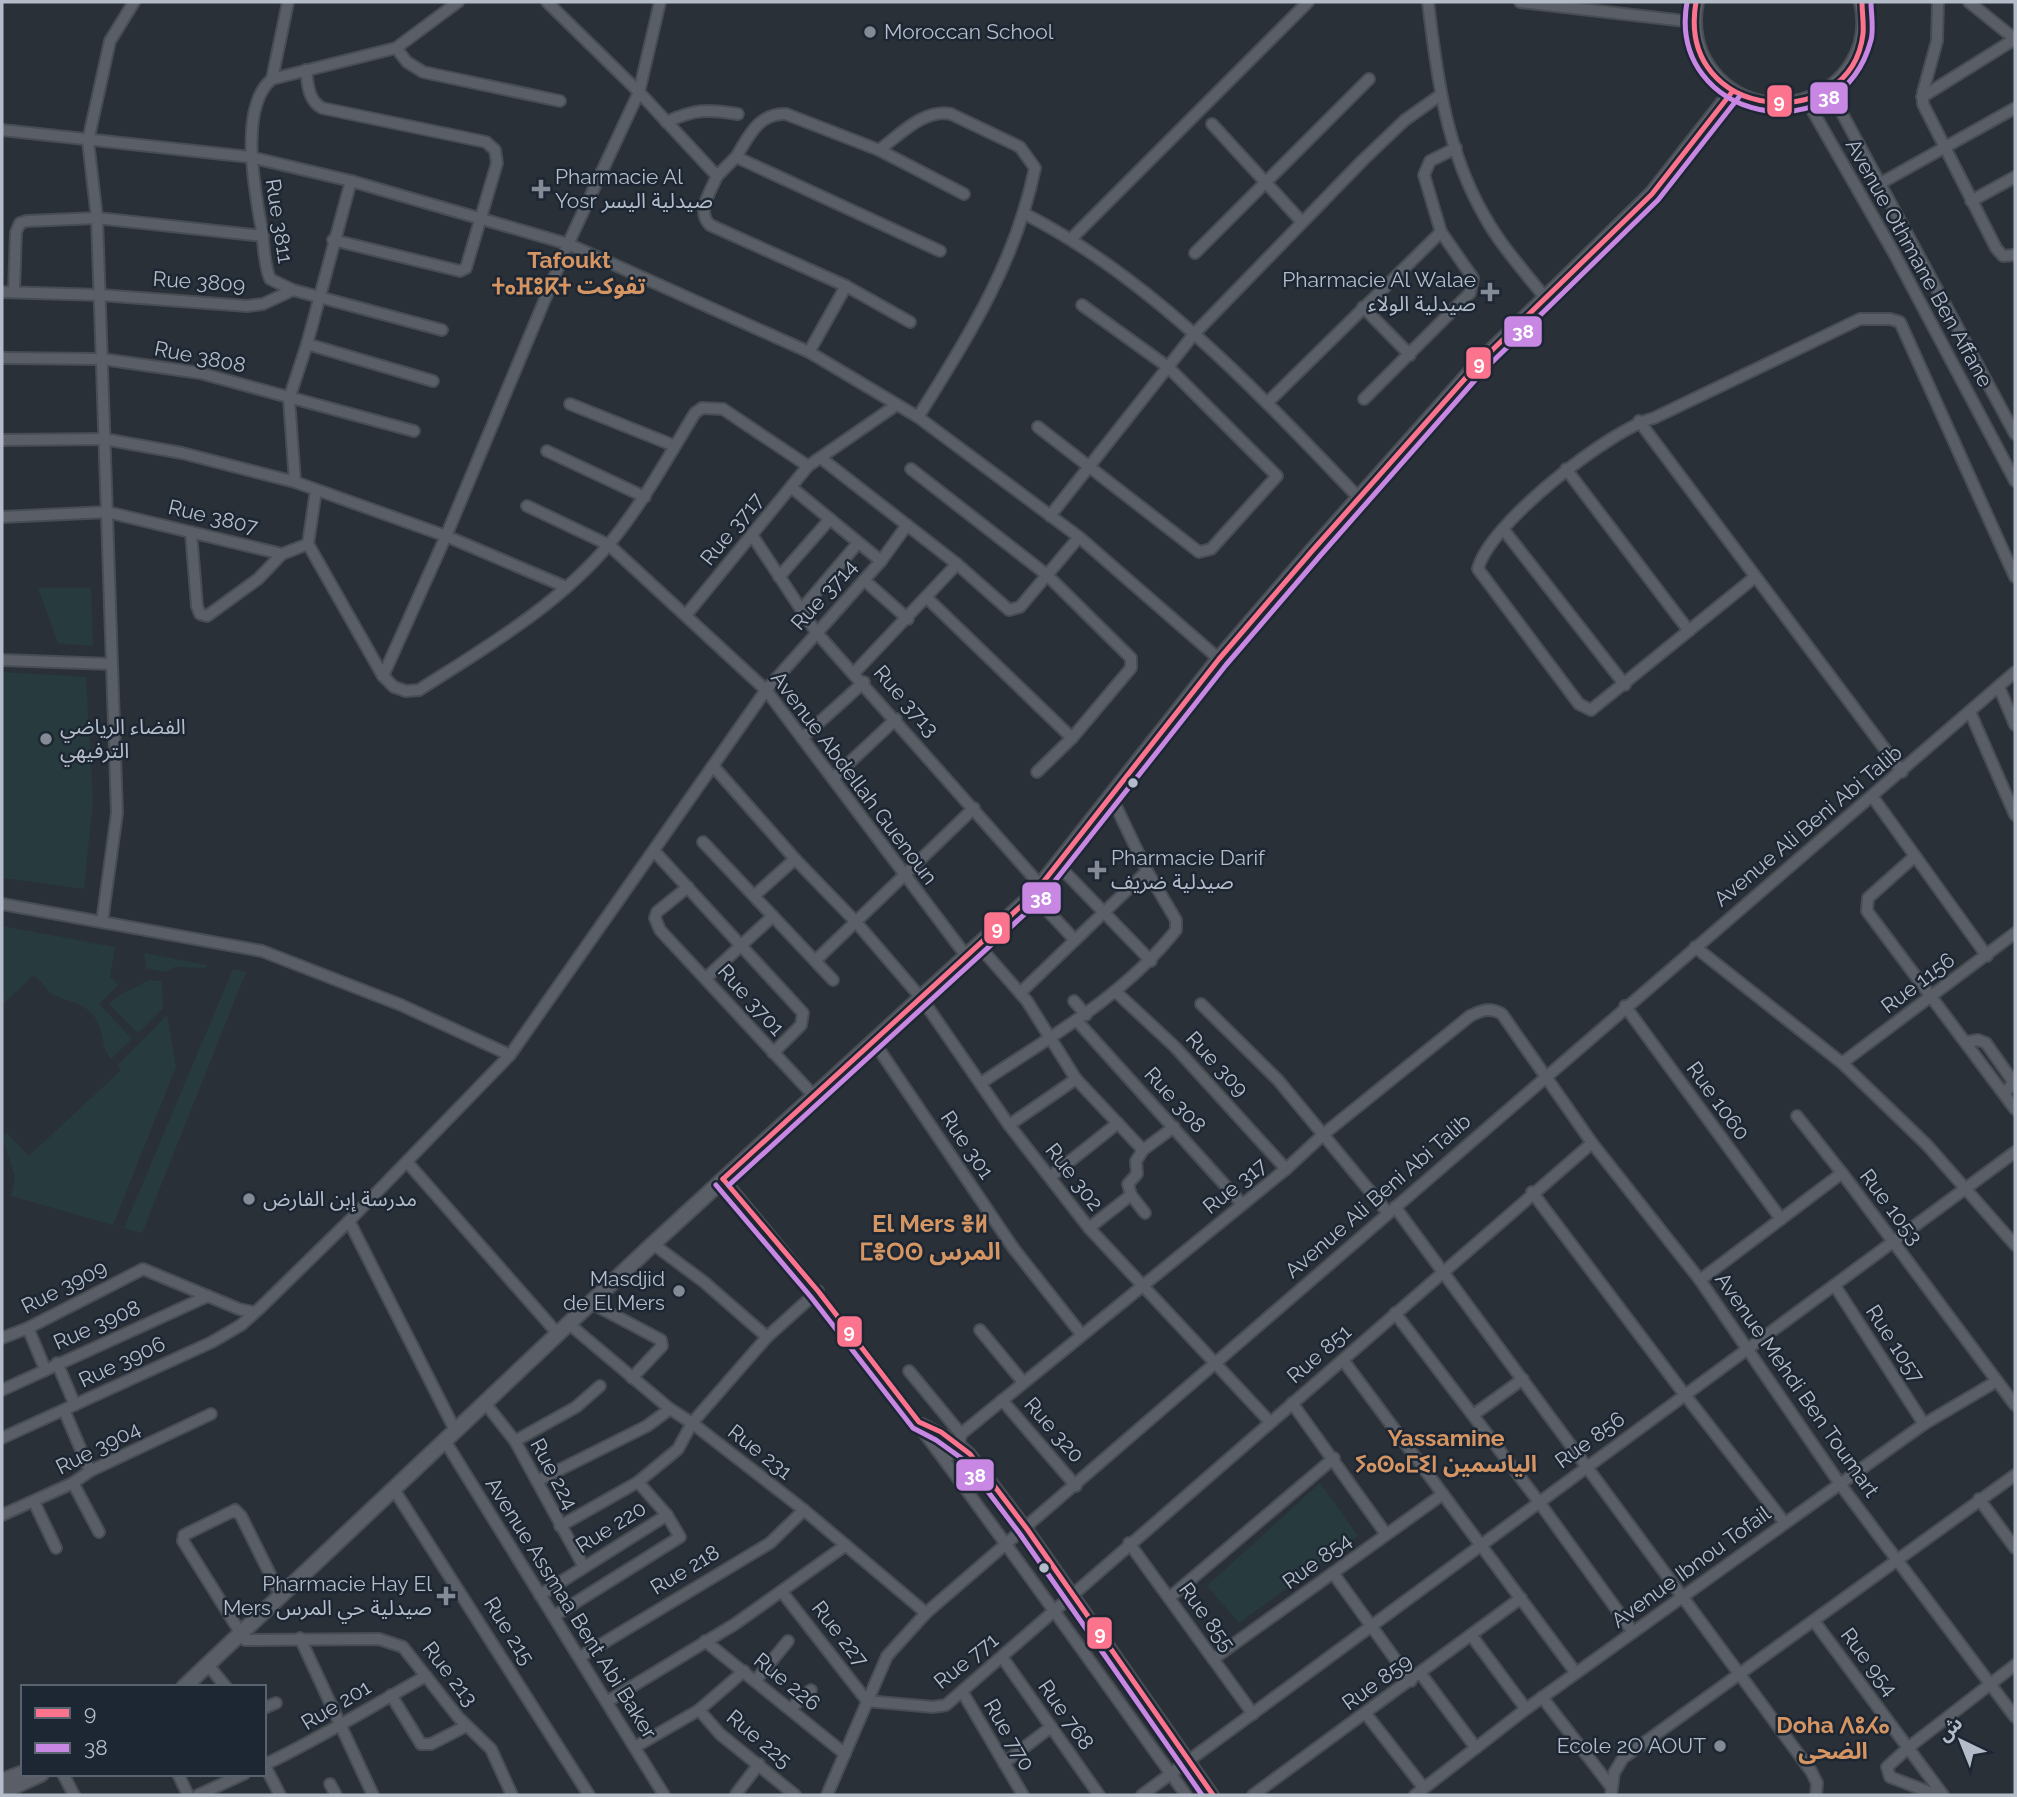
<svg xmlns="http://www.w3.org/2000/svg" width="2017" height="1797" font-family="Raleway,'Noto Sans Arabic','Noto Sans Tifinagh',sans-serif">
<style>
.green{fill:#273a3e}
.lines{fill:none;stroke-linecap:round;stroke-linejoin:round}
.minor-casing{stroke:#484c53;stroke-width:14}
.tertiary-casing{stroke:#484c53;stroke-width:18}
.minor{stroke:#5a5e66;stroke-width:10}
.tertiary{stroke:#5a5e66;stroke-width:14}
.bus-1-casing{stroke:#1d2633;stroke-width:10}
.bus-2-casing{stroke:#1d2633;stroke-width:10}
.bus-1{stroke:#fc738d;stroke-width:5}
.bus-2{stroke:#c787e3;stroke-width:5}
.poi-dot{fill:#848b96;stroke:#1d2633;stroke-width:2.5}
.bus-dot{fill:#b4bcc9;stroke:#1d2633;stroke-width:2.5}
.labels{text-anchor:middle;stroke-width:5;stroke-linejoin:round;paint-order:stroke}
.poi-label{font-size:21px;fill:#b4bcc9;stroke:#1d2633;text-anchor:start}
.street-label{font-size:21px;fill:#b4bcc9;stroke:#1d2633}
.neighbourhood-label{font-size:23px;font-weight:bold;fill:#d59563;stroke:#1d2633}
.quarter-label{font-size:24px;font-weight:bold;fill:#d59563;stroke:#1d2633}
.line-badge{stroke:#1d2633;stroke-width:2.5}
.badge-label{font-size:19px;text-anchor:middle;font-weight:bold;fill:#fff}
</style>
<rect width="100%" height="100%" fill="#2a3038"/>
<!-- green -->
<g class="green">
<polygon points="38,588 91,588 93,646 58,643"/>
<polygon points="2,672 86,677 93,801 84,889 3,878"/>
<path d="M2,926l113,21 -5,30 8,8 -19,19 33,35 -21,20c-11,-12 -6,-30 -18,-44 -12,-14 -25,-13 -39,-20 -7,-4 -14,-15 -20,-20l-32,30z"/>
<polygon points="144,953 207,965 206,968 175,967 164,972 146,968"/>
<polygon points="233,969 246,972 142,1233 124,1228"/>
<path d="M148,980l14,1 1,27 -25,25 -29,-29c15,-15 24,-13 39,-24z"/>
<polygon points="167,1015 176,1067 113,1225 11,1196 15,1177 2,1137 7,1133 29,1156 121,1070 118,1065"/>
<polygon points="1320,1483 1358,1536 1239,1623 1207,1586"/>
</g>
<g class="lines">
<defs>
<g id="minor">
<path d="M660,2l-21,90 78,84c-7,17 -21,35 -7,49l136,61 64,36"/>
<path d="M1428,2c9,75 18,148 57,215 16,29 40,55 61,82"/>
<polyline points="1520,2 1694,22"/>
<polyline points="1938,2 1937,41 1923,92 1923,104 1996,248 2003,256 2015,255"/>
<polyline points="1969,2 2015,39"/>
<polyline points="396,48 407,62 423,72 560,101"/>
<path d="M306,70c2,15 2,30 16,38l164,34 9,8 2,13 -31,105 -6,3 -127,-31"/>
<polyline points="272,79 288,2"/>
<polyline points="1834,85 1843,115 2015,434"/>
<polyline points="1922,97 2015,39"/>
<polyline points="1807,101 1895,255 2015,481"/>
<path d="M666,122c29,-13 41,-13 72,-8"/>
<polyline points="1212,124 1302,222"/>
<polyline points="2,130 250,157 351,181 568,244 639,92 547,2"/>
<path d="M736,157c13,-21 22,-44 50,-43l93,36 85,44"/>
<polyline points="717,176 736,157 940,251"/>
<polyline points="1881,183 2015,108"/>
<polyline points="1971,201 2015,177"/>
<path d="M1025,214c128,65 236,182 334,284"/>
<polyline points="1071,239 1308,2"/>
<polyline points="1195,253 1369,79"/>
<polyline points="14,291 16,232 20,223 27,221 97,218 263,236"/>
<polyline points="2,292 100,295 247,306 263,304 293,290"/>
<polyline points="1363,307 1410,355"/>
<path d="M442,330l-149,-40 -23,-11c-6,-15 -6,-32 -8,-48 -7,-39 -24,-124 10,-152l124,-31 62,-46"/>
<polyline points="307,344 433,381"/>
<polyline points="809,352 846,286"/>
<polyline points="2,358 102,359 200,373 414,431"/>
<polyline points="1364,399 1470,293 1473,278 1441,232 1424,175 1430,161 1456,148"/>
<polyline points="1267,403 1441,232"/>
<polyline points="570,404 675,446"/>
<polyline points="918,417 1079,537 1219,659"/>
<polyline points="1639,421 1902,772"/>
<polyline points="1038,427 1199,552 1211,549 1277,476 1168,367 1082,305"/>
<polyline points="2,440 104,439 182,453 295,482 446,536 566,587"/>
<polyline points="547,451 645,497"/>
<polyline points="822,459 957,564 1009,610 1020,607 1079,537"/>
<polyline points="911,469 1047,575 1131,658 1131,668 1072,738 1037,772"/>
<polyline points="1566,469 1689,631"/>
<polyline points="295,482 289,399 307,344 351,181"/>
<polyline points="791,487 881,561"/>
<path d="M316,490l-8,54 75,132 11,11 12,4 13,-1c67,-43 140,-85 191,-147 33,-40 58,-86 85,-130l7,-5 21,1 85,57"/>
<polyline points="527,506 609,545 766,690 967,957"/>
<polyline points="1050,516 1194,334 1363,160 1405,120 1439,96"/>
<polyline points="2,517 107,512 282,554 308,544"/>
<polyline points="1503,529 1625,685"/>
<polyline points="191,532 197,606 200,614 207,616 258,579 282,554"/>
<polyline points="752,535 816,632 1041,886"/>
<polyline points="779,577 830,519"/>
<path d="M1755,577l-164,133 -12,-6 -101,-135c10,-45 134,-141 176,-151l206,-99h30l10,3 115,255"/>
<polyline points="864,580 908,619"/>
<polyline points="928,599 1072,738"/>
<polyline points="801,610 858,543"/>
<polyline points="686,615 808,466 895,406"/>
<polyline points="2,660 111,664"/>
<polyline points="855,672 957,564"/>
<path d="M383,676l63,-140 122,-292 241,108 109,65c51,-82 97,-153 117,-249l-15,-21 -69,-33c-28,-5 -50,20 -72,36"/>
<polyline points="1999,687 2015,725"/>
<polyline points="1970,712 2015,815"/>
<polyline points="802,738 864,682"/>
<polyline points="714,767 795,859 855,921 922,999 1009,1125 1089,1228 1270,1422"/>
<polyline points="833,778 896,719"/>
<polyline points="1872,796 1987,956"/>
<polyline points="703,842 833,980"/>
<polyline points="655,852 803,1013 801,1025 773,1053"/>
<polyline points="1914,857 1868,898 1867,911 2015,1109"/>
<polyline points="1058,865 1151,961"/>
<polyline points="688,887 657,912 655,918 660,930 814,1096"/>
<polyline points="755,895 795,859"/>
<polyline points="1033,895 1075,940"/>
<polyline points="2,904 262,951 401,1005 510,1055 766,690 881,561 907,525"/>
<polyline points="102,922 117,813 97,218 88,141 110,41 134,2"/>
<polyline points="979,946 1027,1001 1076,1079 1143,1150 1136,1161 1137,1174 1128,1184 1131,1195 1089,1228"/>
<polyline points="1695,947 1842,1063 1927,1145 2015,1245"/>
<polyline points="816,960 974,808"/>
<polyline points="706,978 773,916"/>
<polyline points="1115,991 1175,1047 1286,1169"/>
<polyline points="1020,993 1147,871"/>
<polyline points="1074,1001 1086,1015"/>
<polyline points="1201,1004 1278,1080 1388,1213"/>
<polyline points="1625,1006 1781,1219"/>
<polyline points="1078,1022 1242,1204"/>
<polyline points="874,1042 1014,1249 1082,1335"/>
<polyline points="1966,1042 1978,1040 1986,1043 2012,1080 2012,1085 2004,1093"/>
<polyline points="1842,1063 2015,933"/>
<path d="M981,1083c70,-47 142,-86 195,-153v-10l-29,-49 -36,-75"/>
<polyline points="1797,1116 1842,1173"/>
<polyline points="1009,1125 1076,1079"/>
<polyline points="1143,1150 1174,1127"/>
<polyline points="407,1162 558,1334"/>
<polyline points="1050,1177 1118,1123"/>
<path d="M723,1179c167,197 313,407 463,616"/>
<polyline points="1532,1192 1685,1395 1785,1523"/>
<polyline points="1131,1195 1145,1213"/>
<polyline points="1395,1207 1811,1771 1817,1783 1816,1795"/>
<polyline points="349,1221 455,1430"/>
<polyline points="653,1244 704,1282 767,1337"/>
<polyline points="1700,1280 1842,1173 2015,1405"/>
<polyline points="1835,1286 1924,1424"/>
<polyline points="591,1303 661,1340 662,1346 632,1378"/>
<polyline points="1395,1313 1539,1502 1633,1632"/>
<polyline points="569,1324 670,1409 692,1423 804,1510 926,1613"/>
<polyline points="28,1328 45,1369"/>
<polyline points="980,1330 1023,1382"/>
<polyline points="2,1338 28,1328 143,1269 239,1309 253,1312"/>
<polyline points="1343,1360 1576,1673"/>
<polyline points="57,1363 75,1405"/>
<polyline points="909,1371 961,1434"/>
<polyline points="2,1390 208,1296"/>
<polyline points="1002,1400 1076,1486"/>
<polyline points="485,1403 515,1441 584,1567"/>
<polyline points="1292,1403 1386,1534"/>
<polyline points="64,1410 90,1471"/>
<polyline points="1473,1415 1523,1379"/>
<polyline points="922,1424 959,1444 970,1454 1027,1529 1213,1795"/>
<polyline points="2,1438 212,1342 241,1325 260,1308 349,1221 510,1055"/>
<polyline points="445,1441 664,1795"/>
<polyline points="515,1441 576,1407 600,1386"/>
<path d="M946,1459l13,-15 2,-10 325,-265 39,-36 145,-117c12,-6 20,-9 32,-2l90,129 108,137 140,204 175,233"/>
<polyline points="537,1481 647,1426 670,1409"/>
<polyline points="73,1483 99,1532"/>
<polyline points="393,1488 589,1795"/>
<polyline points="1979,1499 2015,1548"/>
<polyline points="34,1502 56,1548"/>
<polyline points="2,1515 73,1483 90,1471 211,1414"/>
<polyline points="560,1526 638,1482 678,1449 692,1423 767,1337 818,1291"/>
<polyline points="1129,1543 1253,1714"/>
<polyline points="1333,1573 1411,1681"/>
<polyline points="782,1592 867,1701 933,1707 946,1705 1592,1143"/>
<polyline points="280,1594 241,1516 235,1510 184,1535 183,1541 245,1640 379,1639 403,1647 458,1717 491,1749 512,1795"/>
<polyline points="540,1595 667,1515"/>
<polyline points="1169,1598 1334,1458"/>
<polyline points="554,1616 680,1537 667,1515 638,1482"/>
<polyline points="1814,1621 1943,1795"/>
<polyline points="1471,1635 1526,1709"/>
<polyline points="300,1638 373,1795"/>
<polyline points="705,1641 845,1754"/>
<polyline points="580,1657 770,1543 804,1510"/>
<polyline points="1002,1657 1099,1795"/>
<polyline points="1213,1659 1443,1494"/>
<polyline points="208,1665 226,1687"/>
<polyline points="1421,1674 1476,1748"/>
<polyline points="756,1680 788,1641"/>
<polyline points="963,1693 1023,1795"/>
<polyline points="391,1695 421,1744 431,1744 466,1726"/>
<polyline points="1542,1697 1612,1788"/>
<polyline points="608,1701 735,1624 846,1545"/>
<polyline points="264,1708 276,1703"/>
<polyline points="790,1709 811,1690"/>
<polyline points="699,1710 720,1734 795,1795"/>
<polyline points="1366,1714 1423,1787"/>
<polyline points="635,1747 699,1710 744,1671"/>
<polyline points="1004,1763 1051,1727"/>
<polyline points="264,1764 280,1795"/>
<path d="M264,1765c57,-27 108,-59 162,-89"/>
<polyline points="63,1774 74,1795"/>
<polyline points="178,1774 188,1795"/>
<polyline points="330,1784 336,1795"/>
<polyline points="736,1794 759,1764"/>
<polyline points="198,1795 244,1774"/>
<polyline points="827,1795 887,1656 926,1613 2015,672"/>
<polyline points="1142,1795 2015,1152"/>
<polyline points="1253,1795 1521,1598"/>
<polyline points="1415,1795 1526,1709 1840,1484 1924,1424 1997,1381"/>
<polyline points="1611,1795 1614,1773 1623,1758 2015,1475"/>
<polyline points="1937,1795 1890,1777 1887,1767 1909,1747 2015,1665"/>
</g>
<g id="tertiary">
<path d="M1696,2c-4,18 -2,40 7,57 48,87 180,39 159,-57"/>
<polyline points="184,1687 653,1244 1033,895 1219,659 1312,551 1478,364 1652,194 1732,92"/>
<polyline points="2,1781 23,1773"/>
<polyline points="2,1792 41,1774"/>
</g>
</defs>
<!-- minor casing -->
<use href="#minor" class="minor-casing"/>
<!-- tertiary casing -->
<use href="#tertiary" class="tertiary-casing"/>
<!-- minor -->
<use href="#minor" class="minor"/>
<!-- tertiary -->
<use href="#tertiary" class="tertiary"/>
<defs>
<g id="bus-1">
<path d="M1696,2c-21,121 155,134 167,32 1,-10 -1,-22 -1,-32"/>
<polyline points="723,1179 1033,895 1219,659 1312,551 1478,364 1652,194 1732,92"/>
<polyline points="723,1179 818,1291 919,1422 941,1432 970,1454 1027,1529 1213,1795"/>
</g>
<g id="bus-2">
<path d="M1687,2c-21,119 153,155 184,38 3,-12 0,-27 0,-38"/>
<polyline points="716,1185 811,1297 913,1428 936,1440 964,1460 1020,1534 1202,1795"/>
<polyline points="729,1185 1039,901 1226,665 1319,557 1484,370 1658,200 1739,97"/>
</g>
</defs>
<!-- bus-1 casing -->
<use href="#bus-1" class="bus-1-casing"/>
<!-- bus-2 casing -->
<use href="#bus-2" class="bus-2-casing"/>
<!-- bus-1 -->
<use href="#bus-1" class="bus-1"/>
<!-- bus-2 -->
<use href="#bus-2" class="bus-2"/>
</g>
<!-- markers -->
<g class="poi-dot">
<circle cx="870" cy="32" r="7"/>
<path d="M537.5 178.5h7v7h7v7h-7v7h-7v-7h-7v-7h7z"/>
<path d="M1486.5 281.5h7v7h7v7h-7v7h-7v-7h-7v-7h7z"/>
<circle cx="46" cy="739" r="7"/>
<path d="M1093.5 859.5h7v7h7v7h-7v7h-7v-7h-7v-7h7z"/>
<circle cx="249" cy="1199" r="7"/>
<circle cx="679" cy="1291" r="7"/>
<path d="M442.5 1585.5h7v7h7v7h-7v7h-7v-7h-7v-7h7z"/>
<circle cx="1720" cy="1746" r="7"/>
</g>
<g class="bus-dot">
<circle cx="1133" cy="783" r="6"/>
<circle cx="1044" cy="1568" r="6"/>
</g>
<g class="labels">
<!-- poi labels -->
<g class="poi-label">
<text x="884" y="39">Moroccan School</text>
<text x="555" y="184">Pharmacie Al<tspan x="555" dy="24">Yosr صيدلية اليسر</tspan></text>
<text x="1476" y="287" text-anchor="end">Pharmacie Al Walae<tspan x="1476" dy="24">صيدلية الولاء</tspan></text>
<text x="60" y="734">الفضاء الرياضي<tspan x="60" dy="24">الترفيهي</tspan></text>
<text x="1111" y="865">Pharmacie Darif<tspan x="1111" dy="24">صيدلية ضريف</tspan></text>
<text x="263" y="1206">مدرسة إبن الفارض</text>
<text x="665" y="1286" text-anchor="end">Masdjid<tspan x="665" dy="24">de El Mers</tspan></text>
<text x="432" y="1591" text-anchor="end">Pharmacie Hay El<tspan x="432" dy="24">Mers صيدلية حي المرس</tspan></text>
<text x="1706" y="1753" text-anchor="end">Ecole 2O AOUT</text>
</g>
<!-- street labels -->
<g class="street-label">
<text transform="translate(279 221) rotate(81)" y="7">Rue 3811</text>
<text transform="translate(1919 263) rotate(61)" y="7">Avenue Othmane Ben Affane</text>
<text transform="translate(199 282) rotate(4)" y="7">Rue 3809</text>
<text transform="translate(200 357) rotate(11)" y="7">Rue 3808</text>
<text transform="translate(213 517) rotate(13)" y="7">Rue 3807</text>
<text transform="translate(732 529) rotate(-51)" y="7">Rue 3717</text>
<text transform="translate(824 595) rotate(-48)" y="7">Rue 3714</text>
<text transform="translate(906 701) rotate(49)" y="7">Rue 3713</text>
<text transform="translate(854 778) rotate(53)" y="7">Avenue Abdellah Guenoun</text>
<text transform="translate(1808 826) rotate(-40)" y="7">Avenue Ali Beni Abi Talib</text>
<text transform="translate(1918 983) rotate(-37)" y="7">Rue 1156</text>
<text transform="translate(751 1000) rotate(48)" y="7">Rue 3701</text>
<text transform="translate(1217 1064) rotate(47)" y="7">Rue 309</text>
<text transform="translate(1175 1100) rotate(48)" y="7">Rue 308</text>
<text transform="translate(1718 1101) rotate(54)" y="7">Rue 1060</text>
<text transform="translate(967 1145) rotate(56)" y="7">Rue 301</text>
<text transform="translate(1074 1177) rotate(52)" y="7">Rue 302</text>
<text transform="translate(1235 1186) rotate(-39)" y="7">Rue 317</text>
<text transform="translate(1378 1196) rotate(-41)" y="7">Avenue Ali Beni Abi Talib</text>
<text transform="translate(1891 1207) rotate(53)" y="7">Rue 1053</text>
<text transform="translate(64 1287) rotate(-27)" y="7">Rue 3909</text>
<text transform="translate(97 1325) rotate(-24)" y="7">Rue 3908</text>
<text transform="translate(1895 1344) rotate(57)" y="7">Rue 1057</text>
<text transform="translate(1319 1354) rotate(-41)" y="7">Rue 851</text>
<text transform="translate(122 1362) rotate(-25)" y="7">Rue 3906</text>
<text transform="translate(1797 1385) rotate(55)" y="7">Avenue Mehdi Ben Toumart</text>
<text transform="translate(1054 1430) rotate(49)" y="7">Rue 320</text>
<text transform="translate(1590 1440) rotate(-36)" y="7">Rue 856</text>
<text transform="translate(98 1448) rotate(-27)" y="7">Rue 3904</text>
<text transform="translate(760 1452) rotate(38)" y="7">Rue 231</text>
<text transform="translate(554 1474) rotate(62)" y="7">Rue 224</text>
<text transform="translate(611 1527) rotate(-32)" y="7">Rue 220</text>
<text transform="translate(1317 1561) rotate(-36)" y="7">Rue 854</text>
<text transform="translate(1691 1567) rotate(-36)" y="7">Avenue Ibnou Tofail</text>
<text transform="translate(685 1570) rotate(-31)" y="7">Rue 218</text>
<text transform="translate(571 1608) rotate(58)" y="7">Avenue Assmaa Bent Abi Baker</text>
<text transform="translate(1207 1617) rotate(54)" y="7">Rue 855</text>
<text transform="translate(509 1631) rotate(58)" y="7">Rue 215</text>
<text transform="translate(840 1634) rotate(52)" y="7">Rue 227</text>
<text transform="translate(966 1661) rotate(-39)" y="7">Rue 771</text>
<text transform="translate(1869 1662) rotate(53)" y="7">Rue 954</text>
<text transform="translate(450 1674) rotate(52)" y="7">Rue 213</text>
<text transform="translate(787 1682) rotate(39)" y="7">Rue 226</text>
<text transform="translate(1377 1682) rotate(-36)" y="7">Rue 859</text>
<text transform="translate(336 1705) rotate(-31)" y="7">Rue 201</text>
<text transform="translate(1066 1715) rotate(55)" y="7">Rue 768</text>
<text transform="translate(1009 1735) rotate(60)" y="7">Rue 770</text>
<text transform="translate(759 1739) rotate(40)" y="7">Rue 225</text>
</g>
<!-- neighbourhood labels -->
<g class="neighbourhood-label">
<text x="569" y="268">Tafoukt<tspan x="569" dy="26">ⵜⴰⴼⵓⴽⵜ تفوكت</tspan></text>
<text x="1446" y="1446">Yassamine<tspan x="1446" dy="26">ⵢⴰⵙⴰⵎⵉⵏ الياسمين</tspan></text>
<text x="1833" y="1733">Doha ⴷⵓⵃⴰ<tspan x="1833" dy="26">الضحى</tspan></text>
</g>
<!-- quarter labels -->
<g class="quarter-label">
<text x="930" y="1232">El Mers ⴻⵍ<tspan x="930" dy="28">ⵎⴻⵔⵙ المرس</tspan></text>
</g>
</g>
<g class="line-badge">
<rect x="1809" y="81" width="40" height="34" rx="7" fill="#c787e3"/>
<rect x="1766" y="84" width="27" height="34" rx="7" fill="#fc738d"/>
<rect x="1503" y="315" width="40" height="33" rx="7" fill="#c787e3"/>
<rect x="1465" y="346" width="27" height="34" rx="7" fill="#fc738d"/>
<rect x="1021" y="881" width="41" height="34" rx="7" fill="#c787e3"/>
<rect x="983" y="911" width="28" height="34" rx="7" fill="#fc738d"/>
<rect x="836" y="1315" width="27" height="33" rx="7" fill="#fc738d"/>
<rect x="955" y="1458" width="40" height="34" rx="7" fill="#c787e3"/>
<rect x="1086" y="1616" width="27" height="34" rx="7" fill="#fc738d"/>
</g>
<g class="badge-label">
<text x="1829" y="104">38</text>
<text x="1779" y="108">9</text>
<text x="1523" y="338">38</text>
<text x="1479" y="370">9</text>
<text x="1041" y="905">38</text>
<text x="997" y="935">9</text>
<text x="849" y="1338">9</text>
<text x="975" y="1482">38</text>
<text x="1100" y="1640">9</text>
</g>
<!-- border -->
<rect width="2017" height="1797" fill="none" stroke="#b4bcc9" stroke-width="7"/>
<!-- legend -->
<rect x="21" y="1685" width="245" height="91" fill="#1d2633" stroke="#59626f" stroke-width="2"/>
<rect x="35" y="1708" width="35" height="10" fill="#fc738d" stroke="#59626f" stroke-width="2"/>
<text x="84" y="1720" font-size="21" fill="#b4bcc9">9</text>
<rect x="35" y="1743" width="35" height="10" fill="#c787e3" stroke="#59626f" stroke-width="2"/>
<text x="84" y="1755" font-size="21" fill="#b4bcc9">38</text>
<!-- north arrow -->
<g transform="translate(1961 1741) rotate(317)" stroke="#1d2633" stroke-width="5" paint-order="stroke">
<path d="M0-5L12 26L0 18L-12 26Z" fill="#b4bcc9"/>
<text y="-10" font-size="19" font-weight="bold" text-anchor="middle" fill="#b4bcc9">ش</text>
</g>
</svg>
